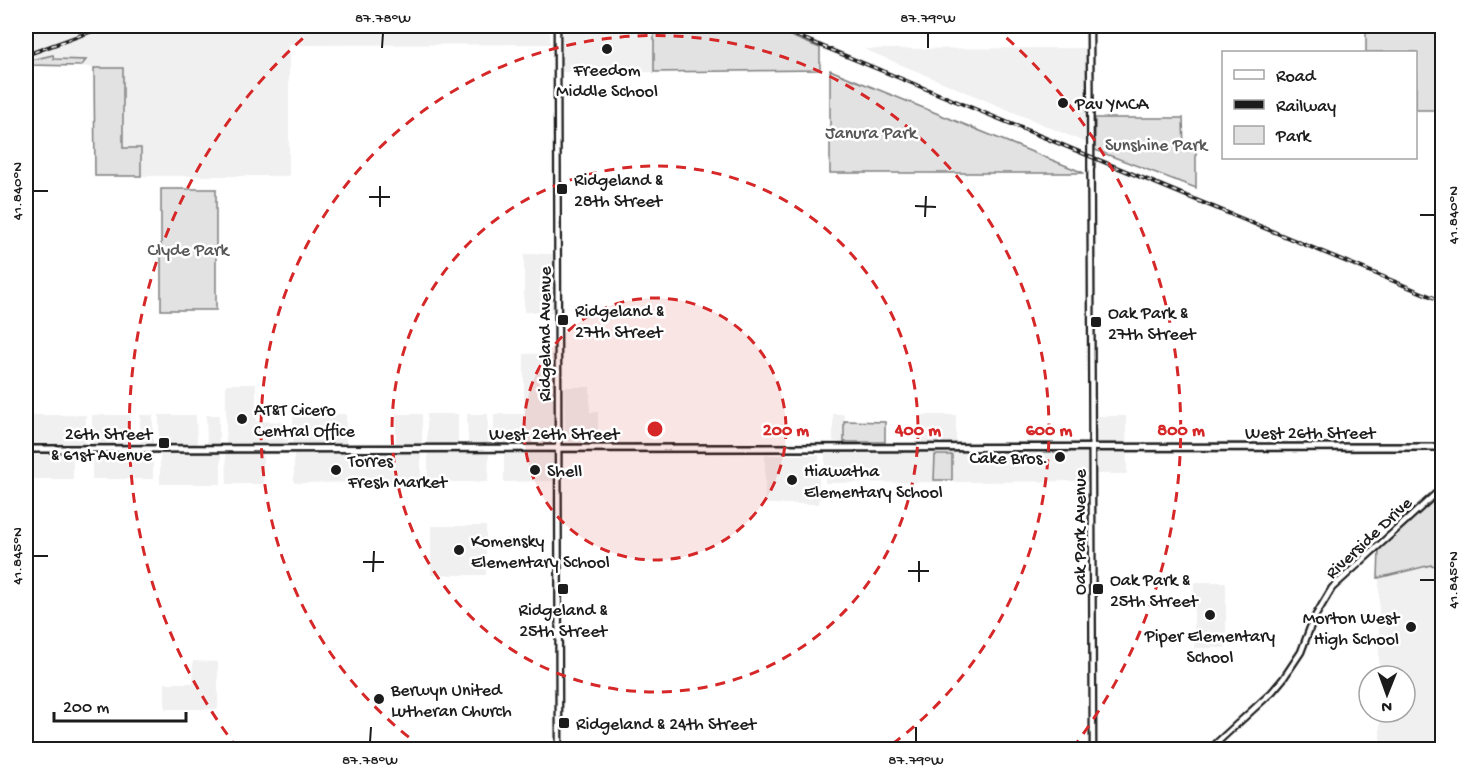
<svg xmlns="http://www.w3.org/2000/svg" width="1468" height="775" font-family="'Gochi Hand',sans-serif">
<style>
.built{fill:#f0f0f0}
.green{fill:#e2e2e2;stroke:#7f7f7f;stroke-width:1.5}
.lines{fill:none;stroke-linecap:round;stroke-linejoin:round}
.tertiary-casing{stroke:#1c1c1c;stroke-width:9}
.secondary-casing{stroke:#1c1c1c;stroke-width:10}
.tertiary{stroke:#fff;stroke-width:4.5}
.secondary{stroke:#fff;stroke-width:5}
.rail-casing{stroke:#1c1c1c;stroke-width:4}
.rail{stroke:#fff;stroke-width:1.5;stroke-dasharray:4.5;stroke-linecap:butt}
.ticks{fill:none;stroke:#1c1c1c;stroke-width:2}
.ring{fill:none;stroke:#d62828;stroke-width:3;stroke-dasharray:10 8}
.poi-dot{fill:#1c1c1c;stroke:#fff;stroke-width:2}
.labels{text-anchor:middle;stroke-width:5;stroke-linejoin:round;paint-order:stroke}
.poi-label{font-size:18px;fill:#1c1c1c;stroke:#fff;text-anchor:start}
.park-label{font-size:18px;fill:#575757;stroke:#fff}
.street-label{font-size:18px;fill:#1c1c1c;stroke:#fff}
.centre{fill:#d62828;stroke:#fff;stroke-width:3}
.ring-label{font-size:18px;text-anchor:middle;font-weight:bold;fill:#d62828;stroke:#fff;stroke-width:5;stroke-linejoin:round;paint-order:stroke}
.neatline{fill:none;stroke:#1c1c1c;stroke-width:2}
.ticks-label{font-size:15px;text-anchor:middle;fill:#1c1c1c}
</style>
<rect width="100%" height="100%" fill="#fff"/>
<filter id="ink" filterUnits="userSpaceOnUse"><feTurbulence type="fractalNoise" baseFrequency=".0167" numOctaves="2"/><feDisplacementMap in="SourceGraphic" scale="12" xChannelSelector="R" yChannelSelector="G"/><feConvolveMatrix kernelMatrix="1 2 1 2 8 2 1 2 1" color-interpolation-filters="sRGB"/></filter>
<g filter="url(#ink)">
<!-- built -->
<g class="built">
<polygon points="26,26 550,26 550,44 289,45 289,176 141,176 141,148 123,148 123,68 94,68 81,66 86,60 53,59 53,56 26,63"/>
<polygon points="560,26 654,26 654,72 561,72"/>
<polygon points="1089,48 1089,144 864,49"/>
<rect x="524" y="254" width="30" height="58"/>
<polygon points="554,353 554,444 494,444 494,414 524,414 524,354"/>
<polygon points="226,384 256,384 256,421 287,422 288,444 226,444"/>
<polygon points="564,387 590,387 590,412 598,412 598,442 565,442"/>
<polygon points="293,414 346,414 346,443 293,444"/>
<polygon points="396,414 422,414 422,444 396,443"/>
<rect x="427" y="414" width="31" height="30"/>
<polygon points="467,414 488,414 488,444 468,444"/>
<polygon points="833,414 844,414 844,442 833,441"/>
<rect x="27" y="415" width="59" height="29"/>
<rect x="92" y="415" width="38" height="29"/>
<rect x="140" y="415" width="13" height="29"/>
<polygon points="159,415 196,415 197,444 159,444"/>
<polygon points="206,415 219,415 219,444 207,444"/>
<rect x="922" y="415" width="34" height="29"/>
<polygon points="1093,416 1126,416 1127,474 1092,474"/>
<polygon points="825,449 1091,449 1091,481 825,483"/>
<polygon points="73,453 73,479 27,479 27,455"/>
<polygon points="428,453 489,454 488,482 428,482"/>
<polygon points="92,454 153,455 153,479 92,479"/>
<rect x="160" y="454" width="61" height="30"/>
<polygon points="226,454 263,454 264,484 227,484"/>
<polygon points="294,454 421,454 421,482 294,483"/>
<polygon points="504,454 555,454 554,481 504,482"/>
<rect x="765" y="455" width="54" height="49"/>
<polygon points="1442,492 1442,749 1380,749 1380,712 1405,712 1405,676 1379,676 1379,549"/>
<rect x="431" y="526" width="55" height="49"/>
<rect x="1194" y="582" width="32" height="66"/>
<polygon points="193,661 218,662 218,709 165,709 165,683 193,683"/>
</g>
<!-- green -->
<g class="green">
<polygon points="654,26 766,26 820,48 820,70 654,72"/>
<polygon points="1366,26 1442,26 1442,110 1416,110 1416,52 1366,52"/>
<polygon points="53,55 54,59 86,60 81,66 28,65 32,60"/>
<polygon points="94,68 123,68 123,148 141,148 141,176 95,176"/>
<polygon points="830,70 1084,173 830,173"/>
<polygon points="1095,118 1183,118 1184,149 1196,150 1196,188 1095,150"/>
<rect x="161" y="189" width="55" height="121"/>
<polygon points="844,421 885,422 885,442 844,442"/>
<polygon points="935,455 952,455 952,480 934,480"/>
<polygon points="1442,492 1442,567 1431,565 1378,578 1379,549"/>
</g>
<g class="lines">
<defs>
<g id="tertiary">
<polyline points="557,26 559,750"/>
<polyline points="1090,26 1093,750"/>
<polyline points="1091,168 1091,141"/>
<polyline points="1209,750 1272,692 1283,679 1301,652 1313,620 1332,588 1442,488"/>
</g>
<polyline id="secondary" points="26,449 1442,447"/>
</defs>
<!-- tertiary casing -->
<use href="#tertiary" class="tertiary-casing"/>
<!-- secondary casing -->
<use href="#secondary" class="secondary-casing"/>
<!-- tertiary -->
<use href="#tertiary" class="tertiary"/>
<!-- secondary -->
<use href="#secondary" class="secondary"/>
<defs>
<g id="rail">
<polyline points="773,26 1442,301"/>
<polyline points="26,55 106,26"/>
</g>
</defs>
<!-- rail casing -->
<use href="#rail" class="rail-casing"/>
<!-- rail -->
<use href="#rail" class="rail"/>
</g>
</g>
<!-- ticks -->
<path class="ticks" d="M382,48l1,-15M928,48v-15M33,191h15M369,197h21M915,206l21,1M380,207v-21M1420,215h15M925,217l1,-21M33,556h15M363,562h21M908,571h21M373,572l1,-21M1420,580h15M919,582v-21M370,742l1,-15M916,742v-15"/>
<!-- distance rings -->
<circle cx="655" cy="429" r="131" fill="#d62828" fill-opacity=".12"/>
<g class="ring">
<circle cx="655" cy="429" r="131"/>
<circle cx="655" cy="429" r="263"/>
<path d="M423 748A394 394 0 1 1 887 748"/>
<path d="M238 749A526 526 0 0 1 317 26M993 26A526 526 0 0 1 1072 749"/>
</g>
<!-- markers -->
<g class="poi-dot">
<circle cx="607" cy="49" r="6"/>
<circle cx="1063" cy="103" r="6"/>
<rect x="556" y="183" width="12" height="12" rx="3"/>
<rect x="557" y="314" width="12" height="12" rx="3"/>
<rect x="1090" y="316" width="12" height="12" rx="3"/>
<circle cx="242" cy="419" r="6"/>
<rect x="158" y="437" width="12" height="12" rx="3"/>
<circle cx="1060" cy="457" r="6"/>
<circle cx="336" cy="470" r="6"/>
<circle cx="535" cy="470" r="6"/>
<circle cx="792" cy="480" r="6"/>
<circle cx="459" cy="550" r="6"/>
<rect x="557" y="583" width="12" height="12" rx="3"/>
<rect x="1092" y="583" width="12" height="12" rx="3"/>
<circle cx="1210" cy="615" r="6"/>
<circle cx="1411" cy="627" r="6"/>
<circle cx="379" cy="699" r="6"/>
<rect x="558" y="717" width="12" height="12" rx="3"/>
</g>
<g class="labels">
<!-- poi labels -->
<g class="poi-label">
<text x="607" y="75" text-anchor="middle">Freedom<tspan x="607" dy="21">Middle School</tspan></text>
<text x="1075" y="109">Pav YMCA</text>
<text x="574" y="185">Ridgeland &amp;<tspan x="574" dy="21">28th Street</tspan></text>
<text x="575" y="316">Ridgeland &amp;<tspan x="575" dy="21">27th Street</tspan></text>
<text x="1108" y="318">Oak Park &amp;<tspan x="1108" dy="21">27th Street</tspan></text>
<text x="254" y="415">AT&amp;T Cicero<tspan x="254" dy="21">Central Office</tspan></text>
<text x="152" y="439" text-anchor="end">26th Street<tspan x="152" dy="21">&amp; 61st Avenue</tspan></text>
<text x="1048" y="463" text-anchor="end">Cake Bros.</text>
<text x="348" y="466">Torres<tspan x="348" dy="21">Fresh Market</tspan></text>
<text x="547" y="476">Shell</text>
<text x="804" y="476">Hiawatha<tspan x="804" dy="21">Elementary School</tspan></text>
<text x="471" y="546">Komensky<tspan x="471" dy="21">Elementary School</tspan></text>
<text x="1110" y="585">Oak Park &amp;<tspan x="1110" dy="21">25th Street</tspan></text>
<text x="563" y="615" text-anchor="middle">Ridgeland &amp;<tspan x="563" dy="21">25th Street</tspan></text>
<text x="1399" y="623" text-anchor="end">Morton West<tspan x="1399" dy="21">High School</tspan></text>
<text x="1210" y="641" text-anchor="middle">Piper Elementary<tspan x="1210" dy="21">School</tspan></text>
<text x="391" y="695">Berwyn United<tspan x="391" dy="21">Lutheran Church</tspan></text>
<text x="576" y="729">Ridgeland &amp; 24th Street</text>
</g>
<!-- park labels -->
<g class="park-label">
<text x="871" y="138">Janura Park</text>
<text x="1156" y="150">Sunshine Park</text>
<text x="188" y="255">Clyde Park</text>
</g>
<!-- street labels -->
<g class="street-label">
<text transform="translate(544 334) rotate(-90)" y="6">Ridgeland Avenue</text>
<text x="1310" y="438">West 26th Street</text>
<text x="554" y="439">West 26th Street</text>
<text transform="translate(1079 532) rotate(-90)" y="6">Oak Park Avenue</text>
<text transform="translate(1368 537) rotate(-43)" y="6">Riverside Drive</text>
</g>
</g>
<circle cx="655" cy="429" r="9" class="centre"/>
<g class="ring-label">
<text x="786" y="435">200 m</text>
<text x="918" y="435">400 m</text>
<text x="1049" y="435">600 m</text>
<text x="1181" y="435">800 m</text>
</g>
<!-- margin -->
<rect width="1468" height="775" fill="none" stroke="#fff" stroke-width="66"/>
<!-- legend -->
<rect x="1222" y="51" width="195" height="108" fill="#ffffff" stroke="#a4a4a4" stroke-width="1.5"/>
<rect x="1234" y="70" width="30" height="9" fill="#ffffff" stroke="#a4a4a4" stroke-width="1.5"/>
<text x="1276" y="81" font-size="18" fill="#1c1c1c">Road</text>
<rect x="1234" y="100" width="30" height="9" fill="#1c1c1c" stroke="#a4a4a4" stroke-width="1.5"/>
<text x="1276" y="111" font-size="18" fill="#1c1c1c">Railway</text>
<rect x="1234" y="126" width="30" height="18" fill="#e2e2e2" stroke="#a4a4a4" stroke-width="1.5"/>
<text x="1276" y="141" font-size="18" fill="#1c1c1c">Park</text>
<!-- north arrow -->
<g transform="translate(1387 694) rotate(181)"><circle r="28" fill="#ffffff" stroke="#a4a4a4" stroke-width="1.5"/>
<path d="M0-4.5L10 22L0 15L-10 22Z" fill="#1c1c1c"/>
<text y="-9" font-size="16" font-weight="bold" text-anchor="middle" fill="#1c1c1c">N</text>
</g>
<!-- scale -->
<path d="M54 712v9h132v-9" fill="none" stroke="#1c1c1c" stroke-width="3"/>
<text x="63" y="712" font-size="18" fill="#1c1c1c" stroke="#ffffff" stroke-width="4.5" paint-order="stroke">200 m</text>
<rect x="33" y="33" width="1402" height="709" class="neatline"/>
<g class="ticks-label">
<text x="383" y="22">87.78°W</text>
<text x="928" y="22">87.79°W</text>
<text transform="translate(16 191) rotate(-90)" y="5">41.840°N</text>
<text transform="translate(1452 215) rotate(-90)" y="5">41.840°N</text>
<text transform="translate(16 556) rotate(-90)" y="5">41.845°N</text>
<text transform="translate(1452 580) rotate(-90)" y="5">41.845°N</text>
<text x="370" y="764">87.78°W</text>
<text x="916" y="764">87.79°W</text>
</g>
</svg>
